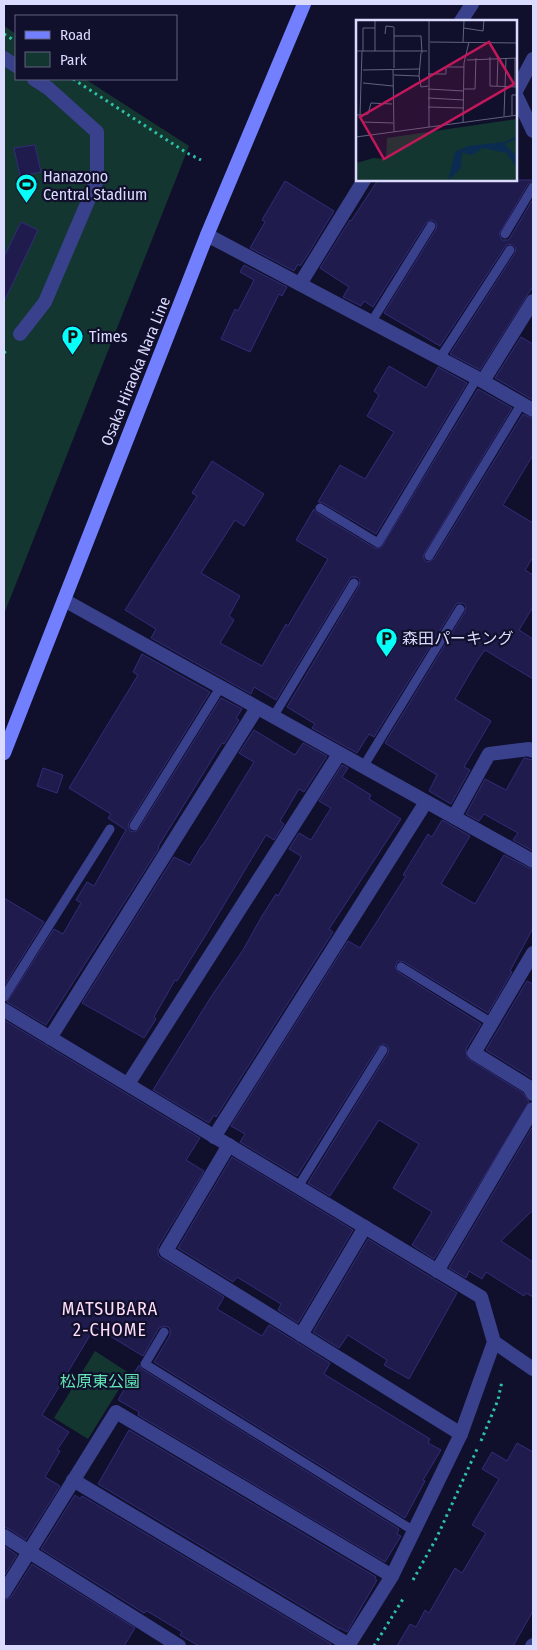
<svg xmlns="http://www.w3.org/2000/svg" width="537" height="1650" font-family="'Fira Sans Condensed','Noto Sans JP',sans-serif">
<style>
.green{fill:#133630}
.building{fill:#1f1b4d;stroke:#322c7a}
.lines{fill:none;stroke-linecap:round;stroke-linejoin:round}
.path{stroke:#2bc2a7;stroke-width:3;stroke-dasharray:2.5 4;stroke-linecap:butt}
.service{stroke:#39408c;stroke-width:9}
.pedestrian{stroke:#39408c;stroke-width:14}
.minor{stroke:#39408c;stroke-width:14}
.secondary{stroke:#727fff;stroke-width:14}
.labels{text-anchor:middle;stroke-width:4.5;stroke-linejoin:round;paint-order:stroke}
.poi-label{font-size:16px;fill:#dbdbff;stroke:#11102c;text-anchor:start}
.street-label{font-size:16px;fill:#dbdbff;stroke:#11102c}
.park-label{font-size:16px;fill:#60e5b4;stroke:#11102c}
.neighbourhood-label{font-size:18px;letter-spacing:1px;fill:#ffddf7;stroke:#11102c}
.inset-road{fill:none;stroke:#626180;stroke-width:1}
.view{fill:#c2185b;fill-opacity:0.15;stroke:#c2185b;stroke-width:2.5}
.inset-edge{fill:none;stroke:#dbdbff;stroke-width:2.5}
</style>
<rect width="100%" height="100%" fill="#11102c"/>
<!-- green -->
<g class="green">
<polygon points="4,26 16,34 16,79 85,79 189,146 4,614"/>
<polygon points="95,1351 129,1373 88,1439 54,1418"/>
</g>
<!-- building -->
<g class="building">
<polygon points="35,145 41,172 20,176 14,148"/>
<polygon points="378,180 533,180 528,184 499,234 502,240 508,240 510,238 533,199 533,286 480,370 450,354 515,253 516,248 513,245 508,244 505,247 440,346 384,313 436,229 437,226 435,221 431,220 426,223 373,307 364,301 361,306 343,297 349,287 320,268 350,220 351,221"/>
<polygon points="285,181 334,211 305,259 300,266 298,264 294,271 250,248 265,222 262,220"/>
<polygon points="21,222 38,230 4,302 4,257"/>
<polygon points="244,265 287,287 282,296 279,294 250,352 221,339 235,309 238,311 254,280 240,272"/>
<polygon points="521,337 533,344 533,400 495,378"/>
<polygon points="389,366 426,388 438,367 467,383 376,534 323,503 318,502 340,465 365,479 394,432 367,416 379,395 374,391"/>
<polygon points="478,389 512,408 423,556 425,561 428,562 434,559 523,414 533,419 533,455 503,505 533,523 533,557 525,570 533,575 533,607 519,630 533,639 533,679 485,650 477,661 455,699 491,721 464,767 470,770 451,804 429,791 437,775 385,743 465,612 466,606 463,603 457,603 455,606 374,737 369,734 357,753 312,728 315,724 287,707 359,586 360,580 357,577 351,577 349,580 276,700 254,687 251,694 151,638 156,629 125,610 197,496 192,493 212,461 264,494 244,526 235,520 201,573 240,596 229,616 234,620 220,643 262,666 286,624 288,626 328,559 296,540 314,509 317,513 375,548 381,548"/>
<polygon points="142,654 210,692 129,823 128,826 130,831 134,832 139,829 221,698 242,709 236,718 239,720 224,744 222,743 158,847 159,848 46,1025 7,1002 54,929 63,934 81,903 76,900 87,882 94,886 126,830 108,818 111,814 69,788 138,675 133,672"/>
<polygon points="254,730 295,755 303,743 327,756 304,792 299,789 280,821 284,824 274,840 266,835 207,933 177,981 175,980 154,1017 156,1019 144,1038 82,1003 174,857 190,865 202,845 203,845 254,762 239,753"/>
<polygon points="524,758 533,760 533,851 513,840 518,833 484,814 479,821 466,814 485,779 506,790"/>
<polygon points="342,765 348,768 342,777 371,795 369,799 401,819 329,929 333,932 216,1117 214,1115 209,1123 153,1090 211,997 243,950 262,916 276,894 278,896 300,859 301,856 289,849 299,833 311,840 331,808 319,801"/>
<polygon points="43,768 63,775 57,793 37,786"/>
<polygon points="442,820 470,836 441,884 475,904 504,855 533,870 533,928 510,971 512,972 488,1013 404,962 398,961 395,966 398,972 481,1024 466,1049 467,1058 523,1093 529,1102 434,1259 412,1245 432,1212 393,1188 419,1144 379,1120 330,1196 308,1183 388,1053 389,1050 387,1045 383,1044 378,1047 297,1176 240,1142 245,1134 231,1126 348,941 360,948 406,876 403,875 428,834 432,837"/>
<polygon points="4,898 44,922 4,986"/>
<polygon points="527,981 533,984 533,1079 486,1050"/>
<polygon points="4,1020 200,1138 186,1160 204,1171 158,1247 158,1255 161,1258 224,1297 217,1309 262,1336 269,1325 330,1363 324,1374 430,1439 428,1443 441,1450 423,1480 425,1481 405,1518 154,1362 170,1335 170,1329 168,1327 164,1326 159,1328 143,1356 95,1327 42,1415 69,1432 57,1450 60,1451 45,1477 60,1486 26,1540 9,1529 4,1527"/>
<polygon points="533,1126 533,1210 501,1241 533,1262 533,1297 526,1293 524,1296 486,1272 482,1279 469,1271 466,1278 449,1268"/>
<polygon points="232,1157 353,1230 298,1323 278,1310 281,1304 237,1277 233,1282 178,1248"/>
<polygon points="368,1239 457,1293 409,1379 384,1365 387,1360 348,1335 339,1348 313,1332"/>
<polygon points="139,1365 142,1369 399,1529 397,1534 401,1536 385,1562 138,1415 139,1412 118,1400"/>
<polygon points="129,1430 376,1577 375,1579 377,1580 347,1632 340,1628 340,1629 98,1484"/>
<polygon points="517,1443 533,1452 533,1611 513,1646 397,1646 410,1624 416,1627 425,1610 429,1613 455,1568 462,1573 486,1533 472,1525 499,1479 482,1469 492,1452 507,1461"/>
<polygon points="75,1495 80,1499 82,1496 89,1500 331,1644 329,1646 199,1646 180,1635 182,1632 147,1611 144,1613 41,1549"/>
<polygon points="4,1546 17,1555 4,1576"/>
<polygon points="32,1564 135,1628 124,1646 4,1646 4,1601 11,1597"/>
</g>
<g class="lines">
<!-- path -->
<g class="path">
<polyline points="4,34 12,39"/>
<polyline points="73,79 187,153 201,160"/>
<polyline points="4,353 8,348"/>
<polyline points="481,1441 498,1400 502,1381"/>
<polyline points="413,1580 437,1537 478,1447"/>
<polyline points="374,1646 403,1599"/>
</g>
<!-- service -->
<g class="service">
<polyline points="505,234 533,187"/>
<polyline points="372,321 431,226"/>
<polyline points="440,358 510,250"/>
<polyline points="320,508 378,543 477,378"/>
<polyline points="429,556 522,403"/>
<polyline points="273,717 354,583"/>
<polyline points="363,767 460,609"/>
<polyline points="134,826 220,688"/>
<polyline points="401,967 492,1023"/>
<polyline points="4,997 110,829"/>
<polyline points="298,1187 383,1050"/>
<polyline points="164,1332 145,1364 414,1531"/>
</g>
<!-- pedestrian -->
<g class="pedestrian">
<polyline points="4,58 16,66"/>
<polyline points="20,334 45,302 97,180 97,132 48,88 34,79"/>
</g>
<!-- minor -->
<g class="minor">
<polyline points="461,21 472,4"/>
<polyline points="516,91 533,59"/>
<polyline points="516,95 533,131"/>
<polyline points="207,235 477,378 533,410"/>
<polyline points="300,284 364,180"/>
<polyline points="483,381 533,301"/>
<polyline points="64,600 533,861"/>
<polyline points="454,817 489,754 529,749 533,751"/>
<polyline points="533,953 474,1053 529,1087 533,1094"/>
<polyline points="4,1010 481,1297 494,1342 461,1434 392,1576 348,1646"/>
<polyline points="50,1038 257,708"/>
<polyline points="128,1084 339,754"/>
<polyline points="214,1137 426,802"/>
<polyline points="229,1145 166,1251 461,1434"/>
<polyline points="437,1271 533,1109"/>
<polyline points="301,1335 365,1227"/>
<polyline points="494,1342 533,1369"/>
<polyline points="73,1480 349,1645"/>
<polyline points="4,1536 179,1646"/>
<polyline points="4,1592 116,1412 392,1576"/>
<polyline points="532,1646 533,1645"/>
</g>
<!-- secondary -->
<polyline class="secondary" points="4,753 207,235 304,4"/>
</g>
<!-- icons -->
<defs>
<symbol id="stadium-pin" viewBox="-11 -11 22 30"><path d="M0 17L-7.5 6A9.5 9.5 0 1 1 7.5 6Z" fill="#07fffa" stroke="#11102c"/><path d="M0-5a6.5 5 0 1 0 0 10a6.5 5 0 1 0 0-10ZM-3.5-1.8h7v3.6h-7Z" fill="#111"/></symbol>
<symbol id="parking-pin" viewBox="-11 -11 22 30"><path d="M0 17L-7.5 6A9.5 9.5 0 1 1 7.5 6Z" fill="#07fffa" stroke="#11102c"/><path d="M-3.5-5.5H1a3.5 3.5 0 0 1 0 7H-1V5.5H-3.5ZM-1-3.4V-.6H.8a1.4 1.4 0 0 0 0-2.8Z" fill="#111"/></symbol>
</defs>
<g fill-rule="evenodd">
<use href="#stadium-pin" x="14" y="172" width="25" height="34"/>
<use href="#parking-pin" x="60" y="324" width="25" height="34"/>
<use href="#parking-pin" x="374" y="626" width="25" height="34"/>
</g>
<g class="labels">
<!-- poi labels -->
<g class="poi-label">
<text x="43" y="182">Hanazono<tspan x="43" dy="18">Central Stadium</tspan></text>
<text x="89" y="342">Times</text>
<text x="402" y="644">森田パーキング</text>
</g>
<!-- street labels -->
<g class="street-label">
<text transform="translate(135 371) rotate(-68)" y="6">Osaka Hiraoka Nara Line</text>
</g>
<!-- park labels -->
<g class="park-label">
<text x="100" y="1387">松原東公園</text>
</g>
<!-- neighbourhood labels -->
<g class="neighbourhood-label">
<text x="110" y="1315">MATSUBARA<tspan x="110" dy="21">2-CHOME</tspan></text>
</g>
</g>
<!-- overview -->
<g transform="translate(356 20)">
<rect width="161" height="161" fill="#11102c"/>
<path d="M161,99v62h-161v-18l18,-5 12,1 1,-21z" fill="#133630"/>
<path d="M161,116v3l-13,5 13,12v12l-11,-15 -23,-5 -11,7 -10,-2 -1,15 -13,13 7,-29 13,-6 36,-4z" fill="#0b2c50"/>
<path class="inset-road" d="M19,0v31M108,8l19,3 1,-11M29,14l1,-8 8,1v9M74,22l88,1M107,22l1,-22M0,31h71M7,31v-23h12M38,32v-16h27l1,17M134,37v29l28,1M111,40l51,-2M38,48v-16M37,49l1,63M7,50l57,-1M72,54h18v-7h18M38,55l25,1 2,11 7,-1M63,56l2,-23M7,63l30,3M141,66l1,-29M159,66v-28M72,69l36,2M108,69h11l1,-31M72,78l36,2M72,87l36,1M0,95h4l2,-64M4,95l8,-1 3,-11 21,1M156,95v-20h6M148,96l2,-58M6,102l31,1M107,102l1,-59 5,-21M73,107v-107M0,117l162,-22"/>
<path class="view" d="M133,22l25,42 -130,75 -24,-42z"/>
<rect width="161" height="161" class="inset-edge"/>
</g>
<!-- border -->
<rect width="537" height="1650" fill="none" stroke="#dbdbff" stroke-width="10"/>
<!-- legend -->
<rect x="15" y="15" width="162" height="65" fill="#11102c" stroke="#626180"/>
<rect x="25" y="31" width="25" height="8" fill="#727fff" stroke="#626180"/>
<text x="60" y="40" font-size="15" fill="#dbdbff">Road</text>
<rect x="25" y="52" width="25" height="15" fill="#133630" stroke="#626180"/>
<text x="60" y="65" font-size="15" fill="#dbdbff">Park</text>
</svg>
